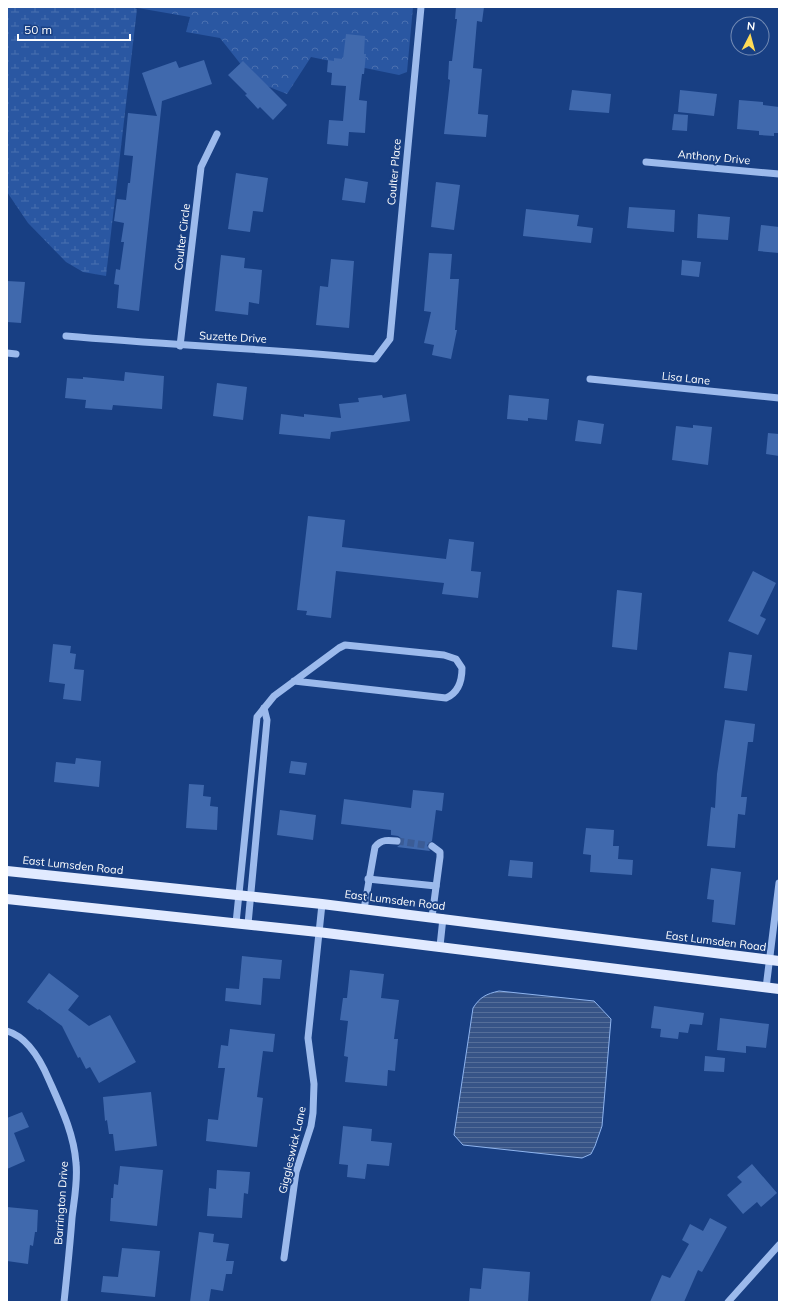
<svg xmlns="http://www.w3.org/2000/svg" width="786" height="1309" font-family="Mulish,sans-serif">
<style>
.forest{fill:url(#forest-crowns)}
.wetland{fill:url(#wetland-marsh)}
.water{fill:url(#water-rules);stroke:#8eb4ef}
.building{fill:#4069ad}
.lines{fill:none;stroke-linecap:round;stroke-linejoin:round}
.minor-tunnel{stroke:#3b5c96;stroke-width:7;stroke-dasharray:7 3.5;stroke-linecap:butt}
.minor{stroke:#9cbaec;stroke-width:7}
.major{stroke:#e1eaff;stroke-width:10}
.labels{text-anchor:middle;stroke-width:4;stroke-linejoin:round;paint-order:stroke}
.street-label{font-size:11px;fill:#fff;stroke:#183f83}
</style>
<defs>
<pattern id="forest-crowns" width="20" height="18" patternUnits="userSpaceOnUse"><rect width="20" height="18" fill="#2a57a2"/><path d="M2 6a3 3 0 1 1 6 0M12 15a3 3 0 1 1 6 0" fill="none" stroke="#4a70b0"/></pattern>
<pattern id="wetland-marsh" width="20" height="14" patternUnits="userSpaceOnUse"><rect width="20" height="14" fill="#2a57a2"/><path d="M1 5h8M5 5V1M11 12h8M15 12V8" fill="none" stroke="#4a70b0"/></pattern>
<pattern id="water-rules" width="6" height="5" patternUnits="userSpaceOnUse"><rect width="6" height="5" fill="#375487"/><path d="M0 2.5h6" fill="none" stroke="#556e99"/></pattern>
</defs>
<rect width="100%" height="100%" fill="#183f83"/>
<!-- forest -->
<polygon class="forest" points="132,7 413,7 407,72 399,75 311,57 287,94 254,81 220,38 186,32 190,17"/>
<!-- wetland -->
<polygon class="wetland" points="7,7 132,7 137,9 106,276 83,272 66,262 28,223 7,192"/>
<!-- water -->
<path class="water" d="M499,991l95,10 17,18 -9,107 -7,20 -4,8 -9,4 -119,-13 -9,-10 19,-127c7,-11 13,-14 26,-17z"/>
<!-- building -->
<g class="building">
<polygon points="456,7 484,7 482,22 477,21 473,68 482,69 478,114 488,115 486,137 444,134 450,80 448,79 449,61 452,61 457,19 455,19"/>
<polygon points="346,34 365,36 364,54 366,54 364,74 362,74 359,100 367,101 365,133 349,132 348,146 327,144 329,120 343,121 346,86 331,85 332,73 327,72 328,60 334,61 334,58 343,59"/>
<polygon points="204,60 212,84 162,101 139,311 117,308 119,285 114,284 116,269 120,270 124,242 121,242 124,223 114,221 117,199 126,200 128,183 130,183 133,156 124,155 128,113 157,116 142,73 176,61 179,68"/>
<polygon points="243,61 287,105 273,120 260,107 258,109 245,95 247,94 228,75"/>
<polygon points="572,90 611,94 609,113 569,110"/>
<polygon points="680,90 717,94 714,116 678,112"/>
<polygon points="739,100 763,102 763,105 779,107 779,133 774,133 774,136 759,135 759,131 737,129"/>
<polygon points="674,114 688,115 687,131 672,130"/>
<polygon points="236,173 268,178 263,212 253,211 250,232 228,229"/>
<polygon points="345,178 368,182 365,203 342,200"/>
<polygon points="436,182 460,185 454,230 431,227"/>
<polygon points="629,207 675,210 674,232 627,228"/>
<polygon points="526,209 579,215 577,226 593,228 591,243 523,236"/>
<polygon points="698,214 730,217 728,240 697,238"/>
<polygon points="761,225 779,227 779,253 758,251"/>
<polygon points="429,253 452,254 450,279 459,279 455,330 457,330 451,359 432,355 434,345 424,343 431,312 424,311"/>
<polygon points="221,255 245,258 244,268 262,270 259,304 249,302 248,315 215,311"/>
<polygon points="331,259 354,261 349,328 316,325 320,286 328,287"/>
<polygon points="682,260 701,262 699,277 681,275"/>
<polygon points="7,281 25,282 21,323 7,322"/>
<polygon points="125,372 164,376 162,409 113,405 112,410 85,408 86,400 65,398 67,378 83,379 83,377 124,381"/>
<polygon points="217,383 247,387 243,420 213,416"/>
<polygon points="406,394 410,421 331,432 330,439 279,434 281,414 304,417 304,414 341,418 339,404 359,402 358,398 382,395 383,398"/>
<polygon points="509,395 549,399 547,420 528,418 528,421 507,419"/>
<polygon points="578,420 604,424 601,444 575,441"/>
<polygon points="693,425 712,427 708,465 672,460 676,426 693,428"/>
<polygon points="768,433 779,434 779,456 766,454"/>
<polygon points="308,516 345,520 342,547 446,559 449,539 474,542 471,571 481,572 478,598 442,594 444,583 336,571 331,618 306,615 307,611 297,610"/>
<polygon points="753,571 776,583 760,616 766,619 758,635 728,621"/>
<polygon points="617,590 642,593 637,650 612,647"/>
<polygon points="53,644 71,646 70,653 76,654 74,669 84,670 81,701 63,699 65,684 49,682"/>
<polygon points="729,652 752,655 747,691 724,688"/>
<polygon points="725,720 755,724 753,742 748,742 741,797 747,797 745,815 738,814 735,848 707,846 711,807 715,808 717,774"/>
<polygon points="76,758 101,761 99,787 54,782 56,762 75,764"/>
<polygon points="291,761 307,763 305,775 289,773"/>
<polygon points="189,784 204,785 203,796 211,797 210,806 218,807 217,830 186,828"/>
<polygon points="413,790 444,793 442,811 436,810 432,841 427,845 430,851 397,847 401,844 402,839 398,836 391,835 391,830 341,824 344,799 411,808"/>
<polygon points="280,810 316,815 313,840 277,835"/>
<polygon points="586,828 614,830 613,846 619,846 618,859 633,860 632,875 590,872 591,855 583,854"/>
<polygon points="510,860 533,862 532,878 508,876"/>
<polygon points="711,868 741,872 735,925 712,922 714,900 707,899"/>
<polygon points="242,956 282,960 280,979 263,978 261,1005 225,1001 226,988 239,989"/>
<polygon points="350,970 384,974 381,998 399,1000 394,1039 398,1039 395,1071 388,1070 387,1086 345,1082 348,1057 344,1056 348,1021 340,1020 343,998 347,998"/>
<polygon points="49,973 79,996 68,1010 89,1026 110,1015 136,1062 99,1083 90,1067 86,1069 80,1057 78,1058 62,1026 39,1009 38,1010 27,1002"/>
<polygon points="654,1006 704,1013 702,1025 690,1024 688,1033 679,1032 678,1039 660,1037 661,1029 651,1028"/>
<polygon points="720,1018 769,1024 766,1048 746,1046 746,1053 717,1050"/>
<polygon points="230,1029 275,1034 273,1052 263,1051 257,1097 263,1098 257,1147 206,1141 208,1119 218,1120 225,1068 218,1068 221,1045 228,1046"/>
<polygon points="705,1056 725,1058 724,1072 704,1071"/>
<polygon points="151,1092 157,1146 115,1151 113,1134 109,1134 107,1120 105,1121 103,1097"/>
<polygon points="22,1112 29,1127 14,1133 25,1161 7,1169 7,1118"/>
<polygon points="343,1126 372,1129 371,1141 392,1143 389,1166 367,1164 365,1179 347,1177 348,1165 339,1164"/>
<polygon points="752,1164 777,1193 761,1207 757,1202 743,1214 727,1195 742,1182 737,1177"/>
<polygon points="120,1166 163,1170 157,1226 110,1221 111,1198 113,1198 114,1184 118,1185"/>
<polygon points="217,1170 250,1172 248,1194 244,1193 242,1218 207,1216 209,1188 216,1189"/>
<polygon points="7,1207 38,1210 37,1232 35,1232 33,1246 30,1245 28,1264 7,1261"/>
<polygon points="710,1218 727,1227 702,1272 698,1270 684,1302 650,1302 662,1275 670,1278 689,1244 682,1240 690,1224 703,1231"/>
<polygon points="199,1232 214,1234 213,1242 229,1244 226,1261 234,1261 232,1274 226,1274 223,1291 211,1289 209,1302 190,1302"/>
<polygon points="122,1248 160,1251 155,1297 101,1292 103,1276 118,1277"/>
<polygon points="483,1268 530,1272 528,1302 469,1302 470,1288 481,1289"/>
</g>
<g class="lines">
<!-- minor-tunnel -->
<polyline class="minor-tunnel" points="397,841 432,846"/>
<!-- minor -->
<g class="minor">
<polyline points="646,162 779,174"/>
<path d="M66,336c103,9 206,13 309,23l15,-20 31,-332"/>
<polyline points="180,346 201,167 217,134"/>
<polyline points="7,353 16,354"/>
<polyline points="590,379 779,398"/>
<polyline points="432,846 440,852 440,857 432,917"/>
<polyline points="368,879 436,886"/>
<path d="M364,909l11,-62c6,-8 14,-7 22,-6"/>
<path d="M236,923l21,-206 17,-21 65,-48 6,-3 99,10 12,4 6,9c0,13 -4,25 -16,30l-152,-17"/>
<polyline points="248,924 267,720 264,708"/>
<polyline points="440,946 443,918"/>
<polyline points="766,988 779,883"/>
<path d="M7,1031c21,6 34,30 42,49 12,27 25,54 27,83 2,18 -2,37 -4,55 -2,28 -5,56 -8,84"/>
<polyline points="284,1258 296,1172 311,1126 313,1113 314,1084 308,1038 322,904"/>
<polyline points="728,1302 779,1245"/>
</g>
<!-- major -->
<g class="major">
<polyline points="7,871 322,904 779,961"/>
<polyline points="7,899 318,932 779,989"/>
</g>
</g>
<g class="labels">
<!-- street labels -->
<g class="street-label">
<text transform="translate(714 157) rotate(5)" y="4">Anthony Drive</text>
<text transform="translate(394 172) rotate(-85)" y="4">Coulter Place</text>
<text transform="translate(182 237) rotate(-83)" y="4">Coulter Circle</text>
<text transform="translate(233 337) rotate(3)" y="4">Suzette Drive</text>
<text transform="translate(686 378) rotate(6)" y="4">Lisa Lane</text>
<text transform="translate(73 865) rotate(6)" y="4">East Lumsden Road</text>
<text transform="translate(395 900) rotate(7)" y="4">East Lumsden Road</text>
<text transform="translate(716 941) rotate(7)" y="4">East Lumsden Road</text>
<text transform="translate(292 1150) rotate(-77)" y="4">Giggleswick Lane</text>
<text transform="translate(61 1203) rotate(-86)" y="4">Barrington Drive</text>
</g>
</g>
<!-- border -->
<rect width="786" height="1309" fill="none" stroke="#ffffff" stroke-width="16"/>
<!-- north arrow -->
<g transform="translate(750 36) rotate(6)"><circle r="19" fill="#183f83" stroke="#748cb5"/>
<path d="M0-3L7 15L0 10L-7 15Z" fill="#ffdb57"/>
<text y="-6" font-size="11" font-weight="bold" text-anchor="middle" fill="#ffffff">N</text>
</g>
<!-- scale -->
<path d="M18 34v6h112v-6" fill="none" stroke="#ffffff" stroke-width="2"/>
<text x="24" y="34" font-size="12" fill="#ffffff" stroke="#183f83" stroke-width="3" paint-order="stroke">50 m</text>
</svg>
